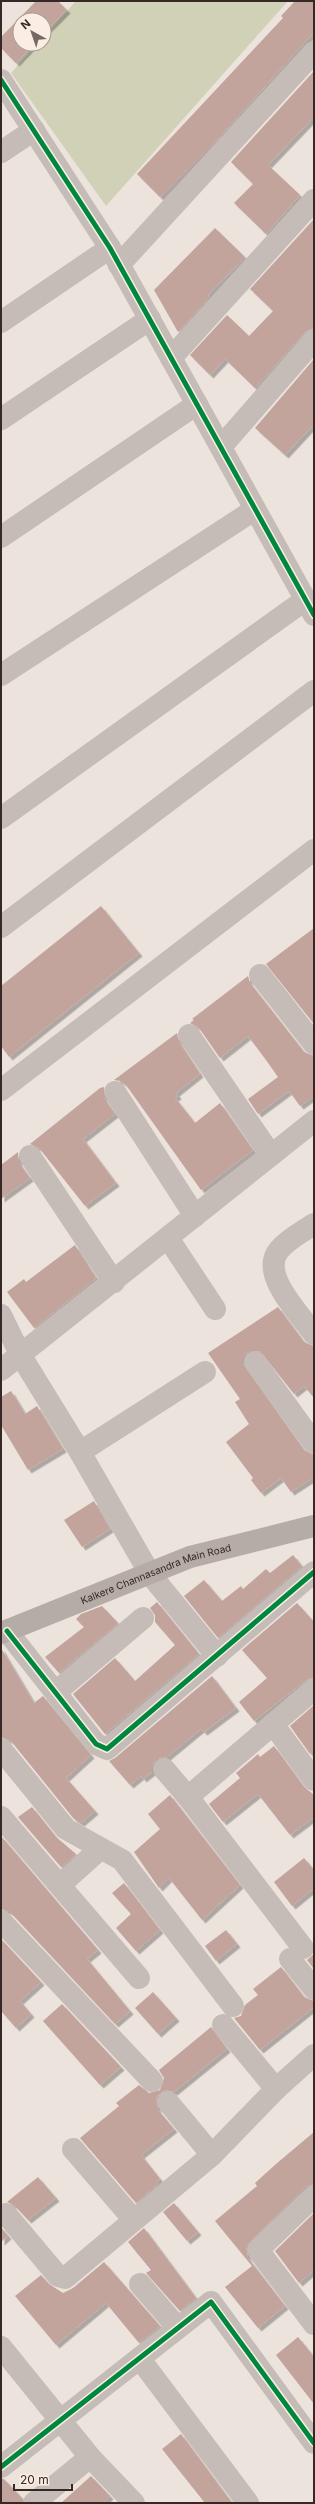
<svg xmlns="http://www.w3.org/2000/svg" width="315" height="2504" font-family="Inter,sans-serif">
<style>
.green{fill:#d0d1b6}
.building{fill:#c2a49d;filter:url(#shadow)}
.lines{fill:none;stroke-linecap:round;stroke-linejoin:round}
.minor{stroke:#c5bcb7;stroke-width:22}
.secondary{stroke:#b6aca7;stroke-width:22}
.cycleway-casing{stroke:#faede3;stroke-width:8}
.cycleway{stroke:#00873e;stroke-width:5}
.labels{text-anchor:middle;stroke-width:3;stroke-linejoin:round;paint-order:stroke}
.street-label{font-size:10px;fill:#362825;stroke:#faede3}
</style>
<defs>
<filter id="shadow"><feDropShadow dx="3.5" dy="3.5" stdDeviation="0" flood-color="#0004"/></filter>
</defs>
<rect width="100%" height="100%" fill="#ede3dd"/>
<!-- green -->
<polygon class="green" points="76,1 288,1 106,206 11,73 37,44 44,44 44,36"/>
<!-- building -->
<g class="building">
<polygon points="36,1 58,1 67,10 44,33 44,20 20,20 20,44 34,44 16,63 1,48 1,37"/>
<polygon points="295,1 314,1 314,32 213,144 160,197 137,174 283,18 281,16"/>
<polygon points="314,71 314,117 268,165 300,195 266,234 234,203 253,184 231,162"/>
<polygon points="314,219 314,328 305,332 255,388 225,359 210,375 190,355 227,315 249,336 273,311 250,289"/>
<polygon points="215,228 245,257 208,295 209,297 178,332 154,290"/>
<polygon points="314,359 314,424 285,455 255,428"/>
<polygon points="101,906 139,953 9,1057 1,1046 1,986"/>
<polygon points="314,928 314,1024 266,964"/>
<polygon points="248,976 250,983 304,1052 314,1056 314,1096 300,1106 289,1091 258,1114 248,1099 278,1077 266,1060 248,1036 220,1058 199,1028 190,1023 194,1020 192,1019"/>
<polygon points="177,1033 179,1042 200,1074 176,1093 178,1096 175,1098 195,1123 220,1103 253,1150 201,1190 126,1085 120,1081 114,1080"/>
<polygon points="104,1087 104,1098 115,1114 83,1139 116,1183 85,1206 40,1149 30,1144 100,1088"/>
<polygon points="18,1152 19,1163 30,1178 1,1199 1,1165"/>
<polygon points="75,1245 96,1278 34,1328 7,1292 24,1279 26,1282"/>
<polygon points="278,1307 304,1342 314,1346 314,1398 304,1386 294,1394 260,1351 248,1352 243,1357 243,1364 304,1450 314,1455 314,1477 291,1492 281,1478 261,1493 251,1480 253,1478 226,1442 249,1424 235,1402 240,1399 208,1353"/>
<polygon points="11,1391 25,1414 37,1406 63,1449 28,1470 1,1425 1,1397"/>
<polygon points="94,1501 110,1529 82,1547 64,1520"/>
<polygon points="293,1555 302,1566 218,1638 184,1596 204,1580 222,1601 241,1586 243,1589 266,1569 270,1573"/>
<polygon points="157,1602 199,1654 105,1734 73,1694 115,1658 135,1681 175,1645 155,1622 155,1615 150,1608"/>
<polygon points="297,1603 314,1622 314,1677 306,1680 254,1721 239,1702 267,1678 242,1650"/>
<polygon points="102,1606 118,1623 59,1673 45,1657 84,1627 76,1619 81,1614"/>
<polygon points="1,1648 34,1703 43,1696 91,1755 66,1778 95,1811 81,1823 74,1819 11,1741 1,1737"/>
<polygon points="212,1676 236,1708 204,1732 201,1729 167,1757 156,1759 152,1765 152,1772 143,1779 141,1776 130,1785 109,1761 115,1758"/>
<polygon points="314,1705 314,1750 310,1754 290,1726"/>
<polygon points="274,1746 304,1787 314,1795 314,1817 290,1835 258,1794 223,1822 209,1804 240,1778 236,1773 258,1754 260,1757"/>
<polygon points="170,1795 240,1885 202,1920 169,1878 159,1888 134,1852 160,1829 148,1814"/>
<polygon points="32,1807 56,1837 76,1854 61,1867 18,1817"/>
<polygon points="1,1836 98,1950 87,1959 130,2011 115,2024 10,1912 1,1909"/>
<polygon points="304,1858 314,1870 314,1888 292,1906 274,1882"/>
<polygon points="124,1883 160,1930 136,1951 116,1928 131,1914 112,1893"/>
<polygon points="226,1930 237,1944 216,1961 205,1946"/>
<polygon points="1,1939 41,1982 20,2001 31,2014 16,2028 1,2011"/>
<polygon points="314,1954 314,1969 307,1960"/>
<polygon points="281,1967 304,1997 314,2001 314,2007 260,2050 234,2018 241,2016 245,2005 258,1995 253,1989"/>
<polygon points="153,1992 176,2018 158,2034 135,2008"/>
<polygon points="62,2004 121,2067 100,2085 43,2021"/>
<polygon points="211,2027 227,2049 174,2092 166,2090 156,2097 158,2110 174,2129 141,2155 160,2179 156,2182 158,2184 136,2203 80,2138 119,2106 116,2103 139,2085 149,2093 160,2090 164,2078 159,2070"/>
<polygon points="314,2132 314,2184 305,2187 246,2246 248,2258 285,2306 258,2328 225,2287 252,2266 215,2221 257,2186 255,2183 276,2164"/>
<polygon points="38,2177 56,2198 28,2220 15,2206 7,2202"/>
<polygon points="174,2203 198,2232 187,2241 163,2212"/>
<polygon points="314,2213 314,2270 299,2283 275,2251"/>
<polygon points="1,2227 8,2236 1,2242"/>
<polygon points="144,2228 196,2298 180,2311 146,2273 151,2270 128,2242"/>
<polygon points="104,2262 160,2326 139,2343 106,2303 56,2345 15,2296 41,2275 49,2284 63,2293 73,2288"/>
<polygon points="298,2337 314,2357 314,2404 276,2355"/>
<polygon points="181,2434 232,2503 205,2503 162,2449"/>
<polygon points="91,2476 110,2496 103,2503 61,2503"/>
<polygon points="1,2479 4,2479 22,2498 22,2503 1,2503"/>
</g>
<g class="lines">
<!-- minor -->
<g class="minor">
<polyline points="1,80 110,248 314,615"/>
<polyline points="1,152 34,130"/>
<polyline points="119,265 314,52"/>
<polyline points="1,322 110,248"/>
<polyline points="171,358 314,200"/>
<polyline points="1,419 150,319"/>
<polyline points="221,447 314,340"/>
<polyline points="1,537 197,404"/>
<polyline points="1,675 254,510"/>
<polyline points="1,818 305,600"/>
<polyline points="1,927 314,691"/>
<polyline points="260,975 314,1044"/>
<polyline points="189,1035 271,1155"/>
<polyline points="1,1090 314,850"/>
<polyline points="115,1092 195,1216"/>
<polyline points="30,1156 114,1282"/>
<path d="M314,1224c-12,8 -26,15 -35,26 -20,24 21,64 35,84"/>
<polyline points="168,1238 215,1309"/>
<polyline points="1,1315 21,1356 80,1452 150,1574 217,1656"/>
<polyline points="255,1362 314,1443"/>
<polyline points="1,1370 314,1121"/>
<polyline points="80,1452 205,1372"/>
<polyline points="7,1631 96,1744 107,1749 314,1572"/>
<polyline points="56,1692 143,1618"/>
<polyline points="273,1724 314,1780"/>
<polyline points="1,1749 66,1829 122,1860 233,2006"/>
<polyline points="164,1769 188,1797"/>
<polyline points="1,1817 139,1978"/>
<polyline points="61,1884 100,1849"/>
<polyline points="1,1921 152,2081"/>
<polyline points="303,1948 188,1797 314,1689"/>
<polyline points="290,1959 314,1989"/>
<polyline points="223,2025 276,2089"/>
<polyline points="168,2102 212,2155 276,2089 314,2055"/>
<polyline points="73,2149 134,2220"/>
<polyline points="314,2196 258,2250 314,2324"/>
<polyline points="6,2214 58,2276 65,2278 212,2155"/>
<polyline points="140,2284 178,2328"/>
<polyline points="1,2347 90,2457 34,2503"/>
<polyline points="140,2359 248,2503"/>
<polyline points="90,2457 134,2503"/>
<polyline points="1,2467 211,2302 314,2443"/>
</g>
<!-- secondary -->
<path class="secondary" id="s1" d="M1,1633l189,-76 124,-31"/>
<defs>
<g id="cycleway">
<polyline points="1,80 110,248 314,615"/>
<polyline points="7,1631 96,1744 107,1749 314,1572"/>
<polyline points="1,2467 211,2302 314,2443"/>
</g>
</defs>
<!-- cycleway casing -->
<use href="#cycleway" class="cycleway-casing"/>
<!-- cycleway -->
<use href="#cycleway" class="cycleway"/>
</g>
<g class="labels">
<!-- street labels -->
<g class="street-label">
<text dy="4" stroke="none"><textPath href="#s1" startOffset="166">Kalkere Channasandra Main Road</textPath></text>
</g>
</g>
<!-- border -->
<rect width="315" height="2504" fill="none" stroke="#362825" stroke-width="4"/>
<!-- north arrow -->
<g transform="translate(32 32) rotate(320)"><circle r="19" fill="#faede3" stroke="#ac9e97"/>
<path d="M0-3L7 15L0 10L-7 15Z" fill="#766965"/>
<text y="-6" font-size="11" font-weight="bold" text-anchor="middle" fill="#362825">N</text>
</g>
<!-- scale -->
<path d="M14 2484v6h58v-6" fill="none" stroke="#362825" stroke-width="2"/>
<text x="20" y="2484" font-size="12" fill="#362825" stroke="#faede3" stroke-width="3" paint-order="stroke">20 m</text>
</svg>
